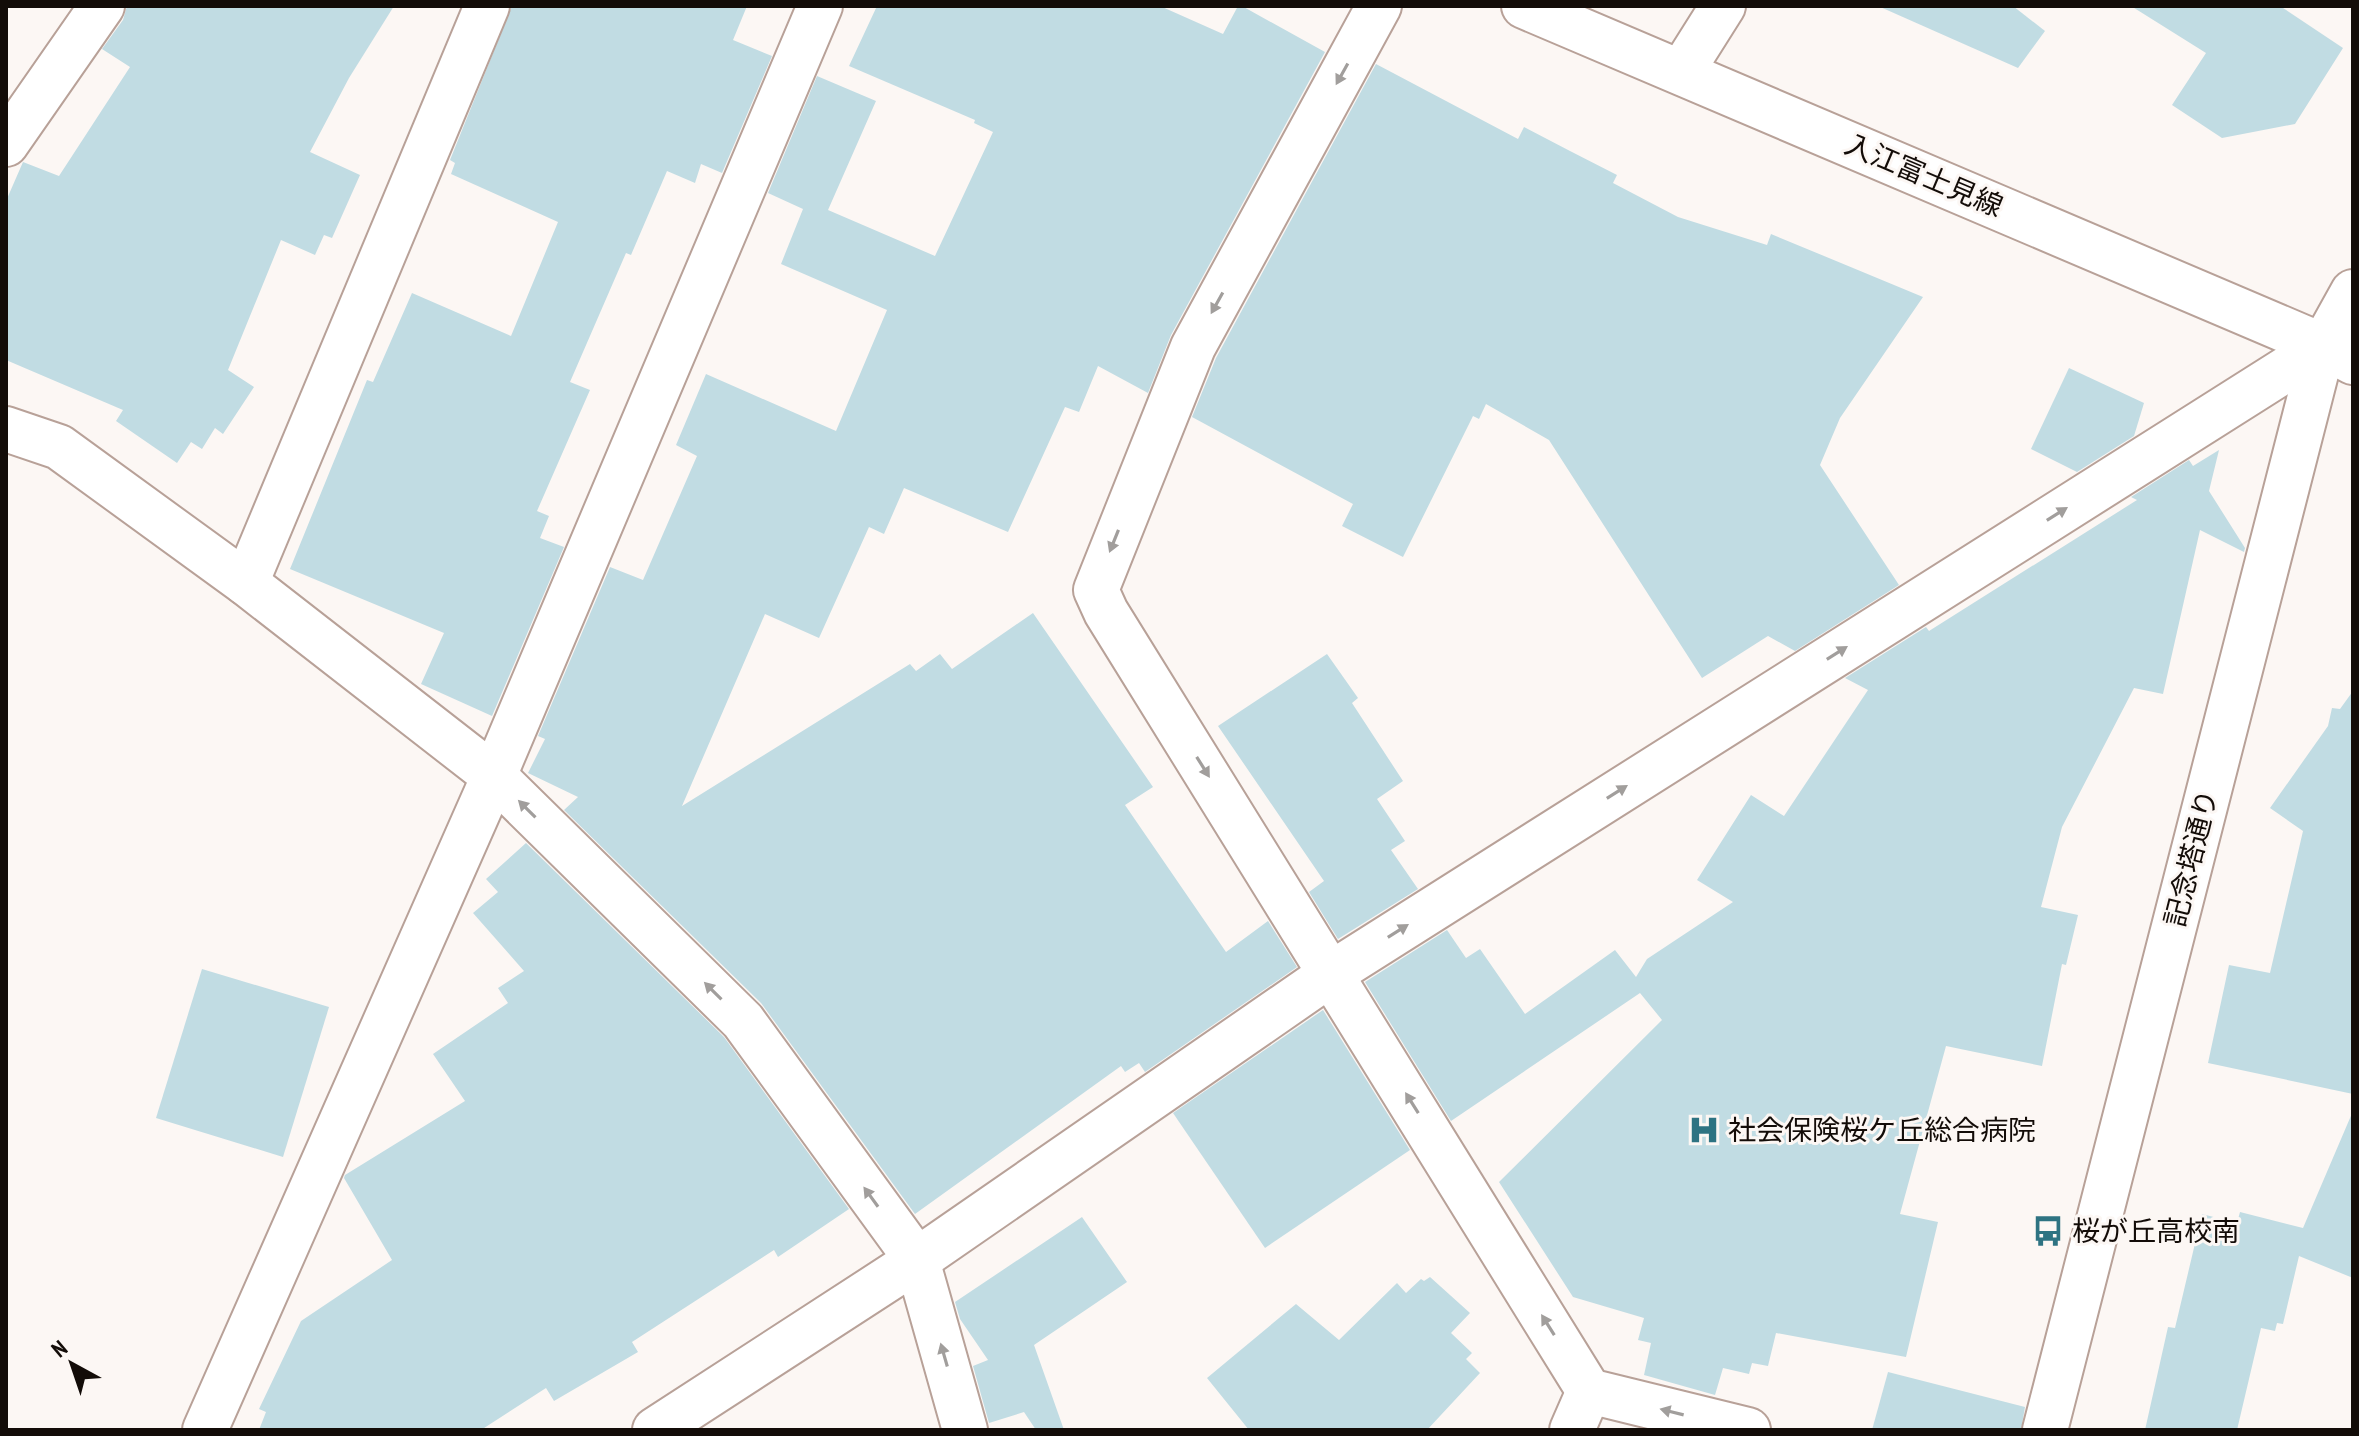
<svg xmlns="http://www.w3.org/2000/svg" width="2359" height="1436" font-family="'PT Sans Narrow','Noto Sans JP',sans-serif">
<style>
.building{fill:#c1dce3}
.lines{fill:none;stroke-linecap:round;stroke-linejoin:round}
.minor-casing{stroke:#b8a198;stroke-width:48}
.major-casing{stroke:#b8a198;stroke-width:48}
.minor{stroke:#fff;stroke-width:44}
.major{stroke:#fff;stroke-width:44}
.oneway{fill:#a19e9c}
.labels{text-anchor:middle;stroke-width:6;stroke-linejoin:round;paint-order:stroke}
.street-label{font-size:28px;fill:#130c08;stroke:#fcf7f4}
.poi-label{font-size:28px;fill:#130c08;stroke:#fcf7f4;text-anchor:start}
</style>
<rect width="100%" height="100%" fill="#fcf7f4"/>
<!-- building -->
<g class="building">
<polygon points="127,6 394,6 349,78 310,152 360,175 332,238 324,235 315,255 281,240 228,370 254,387 223,434 215,428 202,449 191,442 177,463 116,421 123,410 6,360 6,201 23,162 59,176 130,67 102,49 123,20"/>
<polygon points="512,6 747,6 733,40 772,56 722,173 701,164 695,183 667,171 631,255 626,253 570,382 590,390 537,511 549,516 540,538 564,547 492,716 421,684 444,633 290,569 367,380 373,382 412,293 511,336 558,222 451,174 455,163 450,160"/>
<polygon points="877,6 1160,6 1223,34 1238,6 1242,6 1325,52 1171,335 1148,393 1098,366 1079,412 1065,407 1008,532 904,488 884,534 869,527 819,638 765,614 682,806 910,664 916,671 940,654 952,669 1033,613 1153,787 1125,805 1226,952 1268,921 1297,967 1145,1072 1139,1063 1125,1072 1121,1066 915,1214 761,1003 564,810 578,797 528,773 545,739 538,736 610,567 643,580 697,456 676,445 706,374 836,431 887,310 781,264 803,209 768,193 817,76 876,101 828,210 935,256 993,132 974,123 975,120 849,66"/>
<polygon points="1878,6 2013,6 2045,31 2018,68"/>
<polygon points="2131,6 2280,6 2343,48 2295,124 2222,138 2172,105 2206,53"/>
<polygon points="1376,64 1518,139 1524,127 1570,151 1617,175 1613,183 1678,217 1767,245 1771,234 1923,297 1840,418 1820,465 1899,585 1795,651 1768,636 1702,678 1549,440 1486,404 1479,419 1473,416 1403,557 1342,526 1353,504 1192,417 1216,358"/>
<polygon points="2069,368 2144,403 2134,436 2077,472 2031,449"/>
<polygon points="2219,450 2209,491 2245,548 2244,552 2200,530 2163,694 2134,688 2062,827 2041,907 2078,915 2066,965 2062,964 2042,1066 1946,1046 1900,1214 1938,1222 1906,1357 1776,1333 1768,1366 1752,1363 1749,1374 1723,1368 1715,1395 1644,1375 1651,1343 1638,1340 1644,1318 1573,1297 1499,1182 1662,1020 1640,993 1451,1121 1365,982 1447,930 1466,958 1480,949 1525,1014 1615,950 1636,977 1647,959 1733,902 1697,880 1751,795 1784,816 1868,690 1845,678 1926,627 1929,631 2137,500 2131,497 2189,460 2193,466"/>
<polygon points="1327,654 1358,698 1352,703 1403,781 1377,799 1405,841 1391,850 1418,889 1338,939 1309,892 1324,881 1218,726"/>
<polygon points="2353,691 2353,1094 2208,1063 2229,965 2270,973 2303,831 2270,808 2328,726 2332,708 2340,709"/>
<polygon points="526,843 724,1037 849,1209 778,1257 774,1250 632,1342 638,1352 554,1401 546,1388 481,1430 259,1430 266,1412 259,1409 301,1321 392,1260 344,1178 345,1175 465,1101 433,1054 508,1003 498,988 524,971 473,913 498,892 486,879"/>
<polygon points="202,969 329,1007 283,1157 156,1118"/>
<polygon points="1323,1010 1410,1150 1265,1248 1173,1113"/>
<polygon points="2353,1111 2353,1278 2299,1256 2283,1324 2277,1323 2275,1331 2261,1328 2237,1430 2145,1430 2168,1327 2175,1328 2202,1214 2237,1223 2240,1212 2303,1228"/>
<polygon points="1082,1217 1127,1282 1034,1345 1064,1430 1036,1430 1024,1412 989,1423 973,1366 988,1360 960,1319 955,1302"/>
<polygon points="1430,1277 1470,1313 1451,1333 1472,1353 1466,1359 1480,1373 1427,1430 1249,1430 1207,1378 1296,1304 1339,1340 1397,1283 1406,1293 1421,1279 1424,1281"/>
<polygon points="1888,1372 2025,1407 2021,1430 1872,1430"/>
</g>
<g class="lines">
<defs>
<g id="minor">
<polyline points="1379,6 1193,347 1096,590 1106,612 1589,1391 1748,1430"/>
<polyline points="1682,71 1723,6"/>
<polyline points="6,144 102,6"/>
<polyline points="6,429 59,447 246,583 494,776 743,1021 917,1260 965,1430"/>
<polyline points="246,583 487,6"/>
<polyline points="205,1430 494,776 820,6"/>
<polyline points="655,1430 917,1260 1332,973 2323,346"/>
<polyline points="1572,1430 1589,1391"/>
<polyline points="2045,1430 2323,346"/>
</g>
<g id="major">
<polyline points="1524,6 2323,346 2353,362"/>
<polyline points="2323,346 2353,292"/>
</g>
</defs>
<!-- minor casing -->
<use href="#minor" class="minor-casing"/>
<!-- major casing -->
<use href="#major" class="major-casing"/>
<!-- minor -->
<use href="#minor" class="minor"/>
<!-- major -->
<use href="#major" class="major"/>
</g>
<!-- one-way arrows -->
<defs><path id="oneway-solid" d="M-6-.8H1V-3.2L6.5 0L1 3.2V.8H-6Z" transform="scale(2)"/></defs>
<g class="oneway">
<use href="#oneway-solid" transform="translate(1342 74) rotate(119)"/>
<use href="#oneway-solid" transform="translate(1217 303) rotate(119)"/>
<use href="#oneway-solid" transform="translate(2057 514) rotate(-32)"/>
<use href="#oneway-solid" transform="translate(1114 541) rotate(112)"/>
<use href="#oneway-solid" transform="translate(1837 653) rotate(-32)"/>
<use href="#oneway-solid" transform="translate(1203 767) rotate(58)"/>
<use href="#oneway-solid" transform="translate(1617 792) rotate(-32)"/>
<use href="#oneway-solid" transform="translate(527 809) rotate(-135)"/>
<use href="#oneway-solid" transform="translate(1398 931) rotate(-32)"/>
<use href="#oneway-solid" transform="translate(713 991) rotate(-135)"/>
<use href="#oneway-solid" transform="translate(1412 1103) rotate(-122)"/>
<use href="#oneway-solid" transform="translate(871 1197) rotate(-126)"/>
<use href="#oneway-solid" transform="translate(1548 1325) rotate(-122)"/>
<use href="#oneway-solid" transform="translate(944 1355) rotate(-106)"/>
<use href="#oneway-solid" transform="translate(1672 1412) rotate(-166)"/>
</g>
<!-- icons -->
<defs>
<symbol id="hospital-bare" viewBox="-9 -9 18 18"><path d="M-5-5h3v3.5h4V-5h3V5h-3V1.5h-4V5h-3Z" fill="#2e7382" stroke="#fcf7f4" stroke-width="2.5" paint-order="stroke"/></symbol>
<symbol id="bus-bare" viewBox="-9 -9 18 18"><path d="M-5-6H5V4H4V6H2V4H-2V6H-4V4H-5ZM-3.5-4V0h7V-4ZM-3.5 1.2v1.5H-2V1.2ZM2 1.2v1.5H3.5V1.2Z" fill="#2e7382" stroke="#fcf7f4" stroke-width="2.5" paint-order="stroke"/></symbol>
</defs>
<g fill-rule="evenodd">
<use href="#hospital-bare" x="1682" y="1108" width="44" height="44"/>
<use href="#bus-bare" x="2026" y="1209" width="44" height="44"/>
</g>
<g class="labels">
<!-- street labels -->
<g class="street-label">
<text transform="translate(1924 175) rotate(23)" y="10">入江富士見線</text>
<text transform="translate(2191 858) rotate(-76)" y="10">記念塔通り</text>
</g>
<!-- poi labels -->
<g class="poi-label">
<text x="1728" y="1140">社会保険桜ケ丘総合病院</text>
<text x="2072" y="1241">桜が丘高校南</text>
</g>
</g>
<!-- border -->
<rect width="2359" height="1436" fill="none" stroke="#130c08" stroke-width="16"/>
<!-- north arrow -->
<g transform="translate(72 1364) rotate(320)" stroke="#fcf7f4" stroke-width="6" paint-order="stroke">
<path d="M0-6L14 30L0 20L-14 30Z" fill="#130c08"/>
<text y="-12" font-size="22" font-weight="bold" text-anchor="middle" fill="#130c08">N</text>
</g>
</svg>
